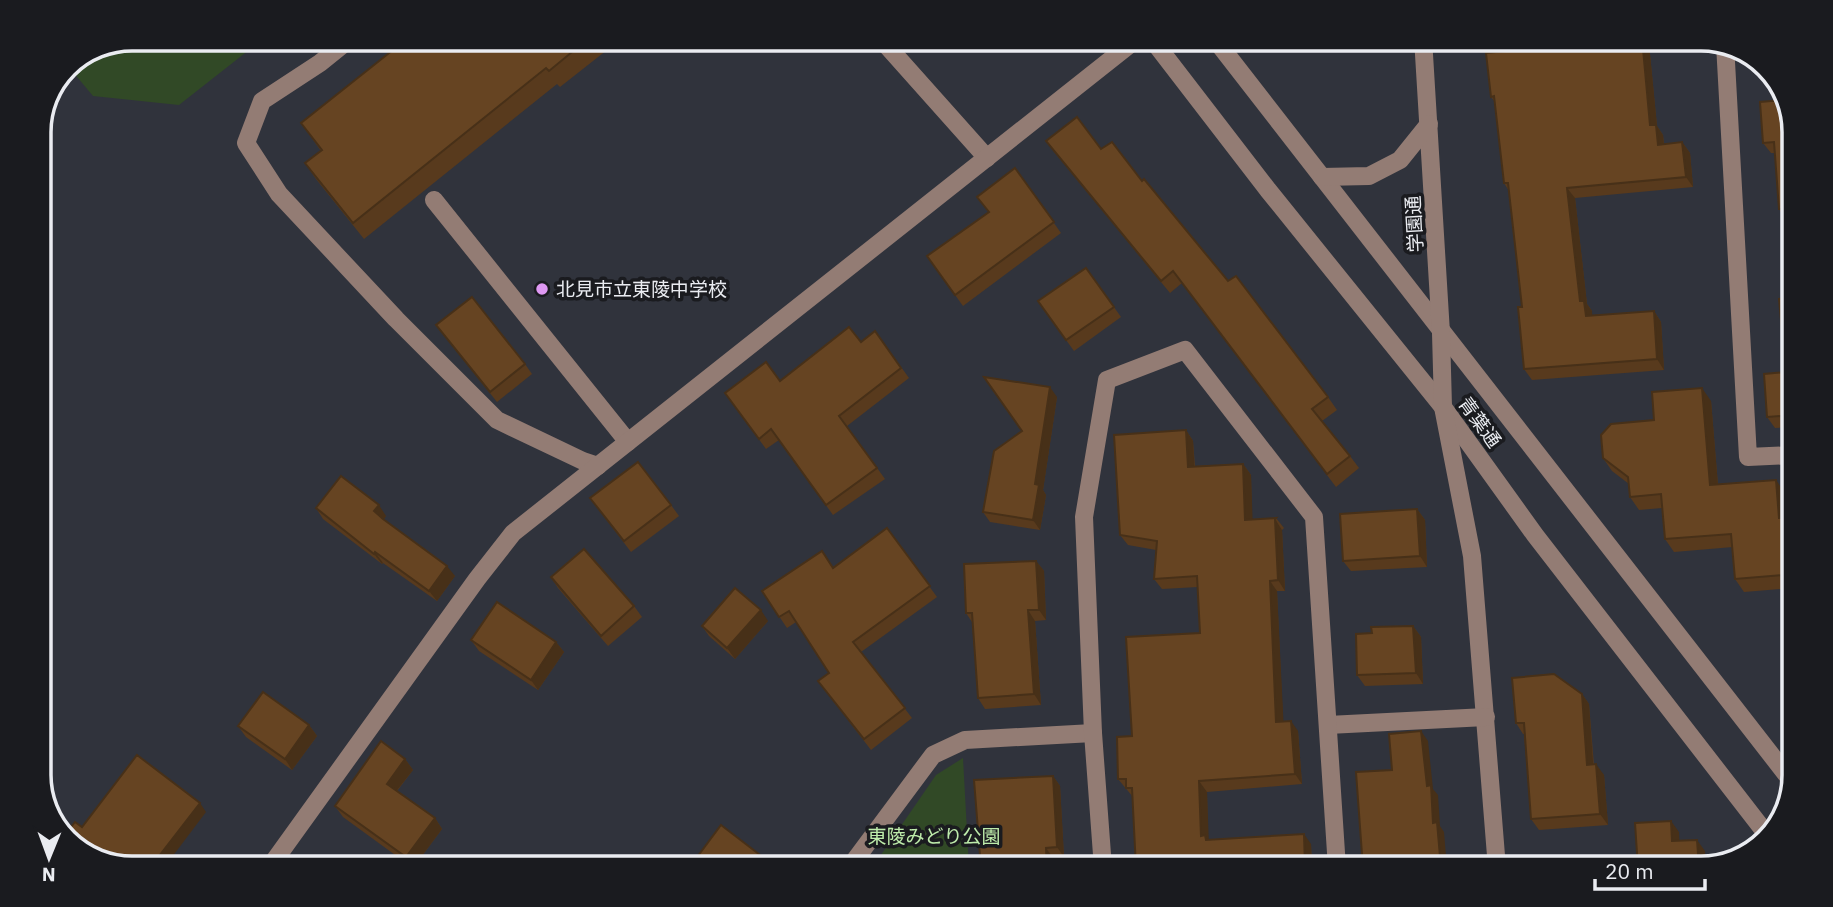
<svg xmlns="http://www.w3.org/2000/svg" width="1833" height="907" font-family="'IBM Plex Sans','Noto Sans JP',sans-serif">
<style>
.green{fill:#314926}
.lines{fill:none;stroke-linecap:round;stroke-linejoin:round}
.minor{stroke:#937c74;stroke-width:18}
.wall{fill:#583a1d}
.shaded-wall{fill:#473018}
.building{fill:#642;stroke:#473018;stroke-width:2}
.poi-dot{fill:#de98f2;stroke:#1a1b1f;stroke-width:2.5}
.labels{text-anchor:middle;stroke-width:7;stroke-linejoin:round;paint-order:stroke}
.street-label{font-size:19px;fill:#eaecf1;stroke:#1a1b1f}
.poi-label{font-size:19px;fill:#eaecf1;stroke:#1a1b1f;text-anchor:start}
.park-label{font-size:19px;fill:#beecab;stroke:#1a1b1f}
.rim{fill:none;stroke:#eaecf1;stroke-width:3.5}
</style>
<rect width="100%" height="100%" fill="#30333c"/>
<!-- green -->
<g class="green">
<polygon points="131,39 131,38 263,39 179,105 93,96 67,65"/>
<polygon points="963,758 969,868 872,868 936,775"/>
</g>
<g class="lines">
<!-- minor -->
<g class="minor">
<polyline points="351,38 320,63 262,101 246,143 279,194 396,319 497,420 583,461 598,466"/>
<polyline points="880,38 987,158"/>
<polyline points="1151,38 1268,190 1443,407 1535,535 1768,836"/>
<polyline points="1214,38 1793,783"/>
<polyline points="1423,38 1441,333 1443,407 1472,556 1497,868"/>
<polyline points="1725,44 1748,457 1794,455"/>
<polyline points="1322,177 1369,176 1400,160 1429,124"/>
<polyline points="434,200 628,442"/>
<polyline points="1328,725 1486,717"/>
<polyline points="269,868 477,579 513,533 1138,38"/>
<polyline points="849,868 933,755 965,740 1093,733"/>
<polyline points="1103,868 1093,733 1084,517 1107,380 1185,350 1314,517 1337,868"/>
</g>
</g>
<!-- wall -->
<g class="wall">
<polygon points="408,38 610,38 603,44 607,50 560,87 557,84 364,239 316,179 305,163 321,151 301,123"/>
<polygon points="1584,38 1645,38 1649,44 1657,126 1663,135 1664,144 1682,142 1690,153 1693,187 1575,198 1587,304 1592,311 1592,316 1654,311 1661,322 1664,370 1532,380 1524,369 1522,307 1509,191 1504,183 1495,102 1491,97 1584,43"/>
<polygon points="1794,126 1794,427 1775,428 1767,417 1786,372 1788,298 1783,215 1779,209 1775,153 1771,153 1763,143"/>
<polygon points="1046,141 1101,149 1142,181 1328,397 1337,410 1322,421 1350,456 1359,468 1336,487 1182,283 1170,293 1055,153"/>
<polygon points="1015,168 1061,233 963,306 927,256 988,213"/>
<polygon points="1086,268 1121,317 1074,351 1038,301"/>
<polygon points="436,325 525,364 532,374 497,402"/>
<polygon points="875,331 909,378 847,426 885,479 833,515 779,440 766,449 725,393 780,381 861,342"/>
<polygon points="1057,397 1043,490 1046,495 1040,530 990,522 983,512 1022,431"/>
<polygon points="1711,401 1718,485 1785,493 1787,517 1794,517 1794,585 1793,585 1793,588 1744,592 1735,579 1733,547 1674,552 1665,539 1662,508 1639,510 1630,497 1629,484 1612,471 1603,458 1654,420"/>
<polygon points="1186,430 1193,441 1195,466 1243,464 1251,475 1252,520 1276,518 1284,528 1282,530 1285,591 1277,591 1283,721 1298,731 1302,784 1207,792 1208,839 1311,844 1312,868 1136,868 1133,797 1118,779 1132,736 1200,633 1198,587 1162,589 1154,579 1156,550 1128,545 1120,535"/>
<polygon points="590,498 671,505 679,516 631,552"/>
<polygon points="316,508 386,516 383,520 455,576 437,601 383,563 382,564 323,519"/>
<polygon points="1417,509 1425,520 1427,567 1351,571 1343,561"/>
<polygon points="887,528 937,597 861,652 912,718 871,750 818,681 829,673 796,622 787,628 762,591 833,567"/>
<polygon points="1036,561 1044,571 1046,620 1035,621 1041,705 985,709 978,698 972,622 966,613"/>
<polygon points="551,577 634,606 642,617 608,646 558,588"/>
<polygon points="768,621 735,659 709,636 702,626"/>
<polygon points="1413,626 1421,637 1423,684 1365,686 1357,675 1372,633"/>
<polygon points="471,640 556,642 564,652 538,690 479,651"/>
<polygon points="1582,694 1589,704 1594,765 1604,775 1608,825 1539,830 1531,819 1524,734 1523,734 1516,723"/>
<polygon points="309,725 317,736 292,770 246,737 238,726"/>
<polygon points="405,759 413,770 397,791 435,818 442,829 413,868 343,817 335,806"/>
<polygon points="1053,776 1060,786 1064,857 1053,858 1054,868 981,868"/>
</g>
<!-- shaded-wall -->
<g class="shaded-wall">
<polygon points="1642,38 1645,38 1649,44 1657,126 1663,135 1665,156 1658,145 1650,125"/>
<polygon points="1682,142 1690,153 1693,187 1686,177"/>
<polygon points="1567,188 1575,198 1587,304 1592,311 1593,327 1586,316 1580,301"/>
<polygon points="1654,311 1661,322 1664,370 1657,359"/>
<polygon points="1050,387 1057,397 1043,490 1046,495 1040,530 1033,520 1035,484"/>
<polygon points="1702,388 1711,401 1719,498 1710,485"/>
<polygon points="1186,430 1193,441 1195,477 1188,467"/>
<polygon points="1243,464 1251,475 1253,531 1245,520"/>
<polygon points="1776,480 1785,493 1788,531 1779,518"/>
<polygon points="379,505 386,516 382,522 374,511"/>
<polygon points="1417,509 1425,520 1427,567 1420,556"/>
<polygon points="1275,519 1282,530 1285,591 1278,580"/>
<polygon points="375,552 383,563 382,564 374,554"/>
<polygon points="1036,561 1044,571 1046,620 1039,610"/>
<polygon points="447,566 455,576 437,601 429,591"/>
<polygon points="1784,572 1793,585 1793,588 1784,575"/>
<polygon points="1270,581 1277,591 1284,732 1276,722"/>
<polygon points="761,610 768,621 735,659 727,648"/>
<polygon points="1028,610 1035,621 1041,705 1034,694"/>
<polygon points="1413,626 1421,637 1423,684 1416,673"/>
<polygon points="556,642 564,652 538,690 531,680"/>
<polygon points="1582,694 1589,704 1594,776 1587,765"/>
<polygon points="1291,721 1298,731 1302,784 1295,774"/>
<polygon points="309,725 317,736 292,770 285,759"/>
<polygon points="1421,731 1428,741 1433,789 1438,795 1440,826 1444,832 1447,868 1441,868 1427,786"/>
<polygon points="405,759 413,770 394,794 387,784"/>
<polygon points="1596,764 1604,775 1608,825 1600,814"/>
<polygon points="1053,776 1060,786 1064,857 1057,847"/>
<polygon points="1199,781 1207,792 1209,846 1201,836"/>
<polygon points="200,803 206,812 163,869 149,869"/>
<polygon points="435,818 442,829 413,868 406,857"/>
<polygon points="1671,821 1679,832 1680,852 1672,841"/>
<polygon points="1304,834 1311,844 1312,868 1307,868 1305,866"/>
<polygon points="1697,840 1705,851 1706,867 1702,868 1699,868"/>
<polygon points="1046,848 1053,858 1054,868 1047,868"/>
</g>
<!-- building -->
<g class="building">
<polygon points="408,38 589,38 549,71 546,68 353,223 305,163 322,150 301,123"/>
<polygon points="1584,38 1642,38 1650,125 1656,125 1658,145 1682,142 1686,177 1567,188 1580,301 1584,301 1586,316 1654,311 1657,359 1524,369 1518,307 1522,307 1508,183 1504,183 1494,96 1491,97 1486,53 1584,43"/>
<polygon points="1781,86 1794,126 1794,415 1767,417 1764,374 1786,372 1779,299 1788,298 1782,209 1779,209 1774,142 1763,143 1760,102 1782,100"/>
<polygon points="1077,117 1101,149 1112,142 1142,181 1144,179 1228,281 1236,276 1328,397 1312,409 1350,456 1327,474 1173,271 1161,281 1046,141"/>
<polygon points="1015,168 1054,222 955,295 927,256 989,212 977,197"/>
<polygon points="1086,268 1114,307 1066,340 1038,301"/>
<polygon points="472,297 525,364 490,392 436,325"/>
<polygon points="849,327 861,342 875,331 901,368 839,416 877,468 826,505 771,429 759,439 725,393 766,362 780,381"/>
<polygon points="984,377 1050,387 1035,484 1039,485 1033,520 983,512 994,451 1022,431"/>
<polygon points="1702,388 1710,485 1776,480 1779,518 1794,517 1794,571 1784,572 1784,575 1735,579 1731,534 1665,539 1661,494 1630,497 1628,477 1603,458 1601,435 1611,424 1654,420 1652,392"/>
<polygon points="1186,430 1188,467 1243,464 1245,520 1276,518 1275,519 1278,580 1270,581 1276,722 1291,721 1295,774 1199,781 1201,836 1205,835 1206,840 1304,834 1305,866 1289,867 1289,868 1136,868 1132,788 1126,788 1126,779 1118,779 1117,737 1132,736 1126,637 1200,633 1197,576 1154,579 1157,541 1120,535 1114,435"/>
<polygon points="638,462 671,505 624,541 590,498"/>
<polygon points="341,476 379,505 374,511 383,519 447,566 429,591 375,552 374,554 316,508"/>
<polygon points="1417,509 1420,556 1343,561 1340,514"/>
<polygon points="887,528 930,586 853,642 905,708 864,739 818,681 829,673 789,611 779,617 762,591 822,551 833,568"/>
<polygon points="584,549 634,606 601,636 551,577"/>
<polygon points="1036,561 1039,610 1028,610 1034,694 978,698 972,613 966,613 964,564"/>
<polygon points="735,588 761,610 727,648 702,626"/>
<polygon points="497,602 556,642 531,680 471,640"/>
<polygon points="1413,626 1416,673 1357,675 1356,634 1372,633 1371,627"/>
<polygon points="1554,674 1582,694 1587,765 1596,764 1600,814 1531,819 1524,723 1516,723 1512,678"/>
<polygon points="263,692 309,725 285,759 238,726"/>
<polygon points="1421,731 1427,786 1431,785 1433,823 1437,822 1441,868 1363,868 1356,772 1392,770 1389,734"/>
<polygon points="381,741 405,759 387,784 435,818 406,857 335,806"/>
<polygon points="137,755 200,803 149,869 131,869 91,859 64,836 75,822 82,827"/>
<polygon points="1053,776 1057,847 1046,848 1047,868 981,868 974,780"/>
<polygon points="1671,821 1672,841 1697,840 1699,868 1638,868 1635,823"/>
<polygon points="721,825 777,868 689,868"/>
</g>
<!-- markers -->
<circle class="poi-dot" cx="542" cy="289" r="7"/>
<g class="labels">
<!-- street labels -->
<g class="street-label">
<text transform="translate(1414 224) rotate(-93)" y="7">学園通</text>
<text transform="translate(1480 422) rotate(54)" y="7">青葉通</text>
</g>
<!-- poi labels -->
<g class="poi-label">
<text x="556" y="296">北見市立東陵中学校</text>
</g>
<!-- park labels -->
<g class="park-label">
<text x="934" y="843">東陵みどり公園</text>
</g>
</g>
<!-- crop -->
<path d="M0 0H1833V907H0ZM132 51H1701A81 81 0 0 1 1782 132V775A81 81 0 0 1 1701 856H132A81 81 0 0 1 51 775V132A81 81 0 0 1 132 51Z" fill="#1a1b1f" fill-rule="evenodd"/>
<path class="rim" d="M132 51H1701A81 81 0 0 1 1782 132V775A81 81 0 0 1 1701 856H132A81 81 0 0 1 51 775V132A81 81 0 0 1 132 51Z"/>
<!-- north arrow -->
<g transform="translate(49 858) rotate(181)" stroke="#1a1b1f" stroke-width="5" paint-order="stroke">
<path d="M0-5L12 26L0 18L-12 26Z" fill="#eaecf1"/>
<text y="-10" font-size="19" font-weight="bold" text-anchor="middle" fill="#eaecf1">N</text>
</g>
<!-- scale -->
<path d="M1595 879v10h110v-10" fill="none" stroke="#eaecf1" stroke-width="3.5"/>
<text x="1605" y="879" font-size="21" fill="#eaecf1" stroke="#1a1b1f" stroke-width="5" paint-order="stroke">20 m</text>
</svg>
